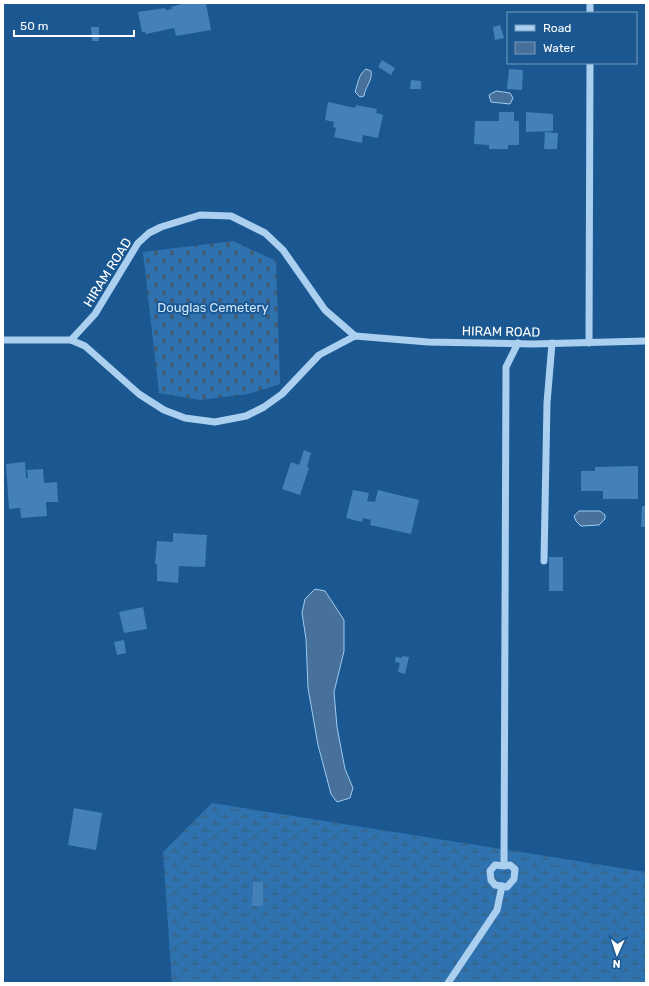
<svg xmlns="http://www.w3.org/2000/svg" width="649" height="986" font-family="Rubik,sans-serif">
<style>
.wetland{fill:url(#wetland-marsh)}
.cemetery{fill:url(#cemetery-stones)}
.water{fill:#47719b;stroke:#9ecbf1}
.building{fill:#4481b9}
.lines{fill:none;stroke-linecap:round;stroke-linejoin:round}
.minor{stroke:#abcfef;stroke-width:7}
.labels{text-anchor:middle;stroke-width:4;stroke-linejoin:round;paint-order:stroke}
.street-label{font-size:13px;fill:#fff;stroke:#1b5892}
.park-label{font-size:13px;fill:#d1e7fa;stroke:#1b5892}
</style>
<defs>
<pattern id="wetland-marsh" width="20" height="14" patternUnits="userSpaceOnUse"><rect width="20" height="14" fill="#2e72b0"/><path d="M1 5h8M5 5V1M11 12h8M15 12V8" fill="none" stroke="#3e5d79"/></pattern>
<pattern id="cemetery-stones" width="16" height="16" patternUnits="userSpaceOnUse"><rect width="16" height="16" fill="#2e72b0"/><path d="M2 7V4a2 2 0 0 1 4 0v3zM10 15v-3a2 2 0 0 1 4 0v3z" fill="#3e5d79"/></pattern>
</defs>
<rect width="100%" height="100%" fill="#1b5892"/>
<!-- wetland -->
<polygon class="wetland" points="212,803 646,872 646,983 172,983 163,852"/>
<!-- cemetery -->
<polygon class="cemetery" points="233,241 276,261 280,384 248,394 200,400 159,393 143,252"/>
<!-- water -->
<g class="water">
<path d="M366,69l5,2c2,9 -6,16 -7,25l-4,1 -5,-5c3,-8 3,-17 11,-23z"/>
<polygon points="496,91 510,93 513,98 510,104 491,102 489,95"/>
<polygon points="579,511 600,511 605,515 605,519 599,525 581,526 576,521 574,516"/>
<polygon points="315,589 325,591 344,620 344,651 334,692 337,727 345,769 353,788 350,798 337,802 331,794 318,745 308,688 306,639 302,613 305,599"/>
</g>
<!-- building -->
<g class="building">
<polygon points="184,3 206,3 211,30 176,36 174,28 146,34 145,32 142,32 138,12 165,8 166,10 172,9 171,7"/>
<polygon points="500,25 504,38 495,40 493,27"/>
<polygon points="91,27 99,27 99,41 92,41"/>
<polygon points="382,60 395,68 391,75 378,67"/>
<polygon points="509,69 523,70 522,90 507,89"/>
<polygon points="411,80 421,81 421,89 410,89"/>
<polygon points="328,102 355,108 356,105 377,109 376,113 383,115 378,138 363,135 362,143 334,137 336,128 333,127 334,122 325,120"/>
<polygon points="499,112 514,112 514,121 519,121 519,145 508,145 508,149 489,149 489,145 474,144 475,121 499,121"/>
<polygon points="526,112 553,114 553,131 526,132"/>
<polygon points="545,132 558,133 557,149 544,149"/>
<polygon points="304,450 311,453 307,467 309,468 300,495 282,489 291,462 299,465"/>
<polygon points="25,462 26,478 28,478 27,470 43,469 44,483 57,482 58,502 46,502 47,516 21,518 20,508 9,509 6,464"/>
<polygon points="638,466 638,499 603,499 603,491 581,491 581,471 595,471 595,467"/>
<polygon points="353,490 369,493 367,501 375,502 378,490 419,500 411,534 370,525 371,520 363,518 362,522 346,518"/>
<polygon points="642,506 646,506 646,527 641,527"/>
<polygon points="173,533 207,535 205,567 179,566 178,583 157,581 157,564 155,564 157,541 173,542"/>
<rect x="549" y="557" width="14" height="34"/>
<polygon points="143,607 147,629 124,633 119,612"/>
<polygon points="124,640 126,653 117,655 114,642"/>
<polygon points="402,656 409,657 405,674 398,672 400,663 395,662 396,657 402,658"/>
<polygon points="74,808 102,813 96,850 68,845"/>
<polygon points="253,882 263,882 263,906 252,906"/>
</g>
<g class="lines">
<!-- minor -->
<g class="minor">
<polyline points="590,13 590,3"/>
<polyline points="3,340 71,340 85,346 139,394 164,410 185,418 215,422 246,416 264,407 282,394 319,355 355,336 428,342 533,344 646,341"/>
<polyline points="71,340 95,314 138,243 149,233 161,227 200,215 231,216 265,233 283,250 325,310 355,336"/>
<polyline points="589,343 590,63"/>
<polyline points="544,561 547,403 552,343"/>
<polyline points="504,866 510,865 515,869 514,879 507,887 495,885 491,880 490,871 495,865 504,866 506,367 518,343"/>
<polyline points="448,983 497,910 502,886"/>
</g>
</g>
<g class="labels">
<!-- street labels -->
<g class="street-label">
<text transform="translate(107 272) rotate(-58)" y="5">HIRAM ROAD</text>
<text transform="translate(501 331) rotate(1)" y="5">HIRAM ROAD</text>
</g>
<!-- park labels -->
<g class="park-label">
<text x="213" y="312">Douglas Cemetery</text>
</g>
</g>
<!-- border -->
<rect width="649" height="986" fill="none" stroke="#ffffff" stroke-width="8"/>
<!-- legend -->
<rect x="507" y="12" width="130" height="52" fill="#1b5892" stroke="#769bbe"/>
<rect x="515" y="25" width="20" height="6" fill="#abcfef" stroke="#769bbe"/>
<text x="543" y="32" font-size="12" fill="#ffffff">Road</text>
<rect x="515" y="42" width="20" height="12" fill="#47719b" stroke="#769bbe"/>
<text x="543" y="52" font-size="12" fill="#ffffff">Water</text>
<!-- north arrow -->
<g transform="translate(617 954) rotate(183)" stroke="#1b5892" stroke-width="3" paint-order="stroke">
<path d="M0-3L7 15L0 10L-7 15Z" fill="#ffffff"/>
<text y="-6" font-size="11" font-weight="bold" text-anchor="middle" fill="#ffffff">N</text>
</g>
<!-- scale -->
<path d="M14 30v6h120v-6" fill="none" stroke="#ffffff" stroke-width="2"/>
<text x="20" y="30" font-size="12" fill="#ffffff" stroke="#1b5892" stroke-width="3" paint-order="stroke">50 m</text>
</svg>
